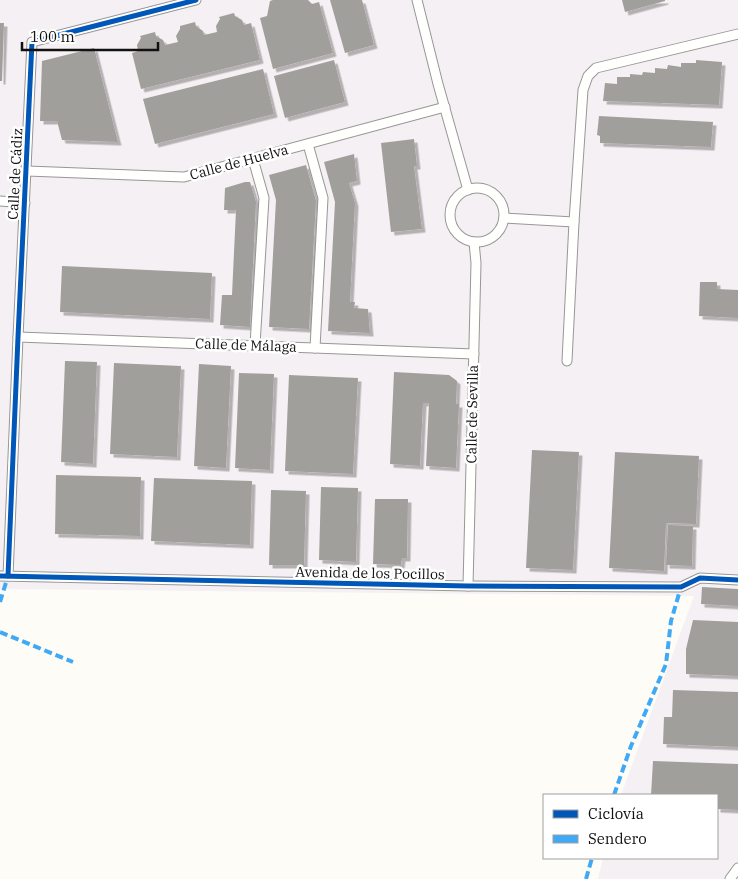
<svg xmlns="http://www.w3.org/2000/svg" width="738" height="879" font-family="'IBM Plex Serif',serif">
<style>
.industrial{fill:#f5f0f3}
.building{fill:#a19f9c;filter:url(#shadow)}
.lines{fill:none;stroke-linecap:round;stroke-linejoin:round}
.minor-casing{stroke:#979795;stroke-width:11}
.minor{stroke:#fffffe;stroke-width:9}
.quiet{stroke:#3fa9f5;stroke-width:4;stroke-dasharray:8 4;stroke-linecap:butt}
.cycleway-casing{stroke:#fff;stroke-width:8}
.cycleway{stroke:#0057b8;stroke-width:5}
.labels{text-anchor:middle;stroke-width:5;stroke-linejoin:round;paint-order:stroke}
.street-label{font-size:14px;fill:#111;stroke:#fff}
</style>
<defs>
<filter id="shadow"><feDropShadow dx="3.5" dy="3.5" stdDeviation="0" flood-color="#0004"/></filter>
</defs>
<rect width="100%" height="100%" fill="#fdfcf7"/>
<!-- industrial -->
<polygon class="industrial" points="0,0 738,0 738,879 598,879 603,858 717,858 717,795 621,795 694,596 0,589"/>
<!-- building -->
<g class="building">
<polygon points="273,0 308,0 312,4 319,2 333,53 273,69 260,18 267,16 270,1"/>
<polygon points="330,0 362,0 374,45 345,53"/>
<polygon points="622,0 665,0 665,1 625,12"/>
<polygon points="234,13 235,16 242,20 244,25 251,23 260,60 141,89 132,53 138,51 137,45 141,38 140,36 155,32 156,36 163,40 165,45 178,42 176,36 180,29 180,26 195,22 196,26 203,31 204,35 217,32 216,26 220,19 219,17"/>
<polygon points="0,23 4,23 2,81 0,81"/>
<polygon points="94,48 118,142 62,140 57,121 40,121 42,61"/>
<polygon points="334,60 345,102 285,118 274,76"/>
<polygon points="696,60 722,62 719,105 603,101 605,83 617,84 617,77 630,77 630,74 642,75 643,72 655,73 655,68 667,69 668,65 681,67 681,63 696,63"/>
<polygon points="263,69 274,114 155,144 143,99"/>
<polygon points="599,116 713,122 711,147 600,143 600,136 597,135"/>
<polygon points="414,139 417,166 414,166 422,229 391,232 381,143"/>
<polygon points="354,154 357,181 349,183 355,203 350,302 355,302 354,308 368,309 370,333 328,331 335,202 324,162"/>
<polygon points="306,165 316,201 309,329 269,327 276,200 269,175"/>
<polygon points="245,182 250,182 256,202 250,327 220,325 222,295 232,295 236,210 224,210 225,188"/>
<polygon points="62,266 212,273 210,319 60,312"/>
<polygon points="700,282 717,282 717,289 738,290 738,318 699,316"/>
<polygon points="65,361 97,362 93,464 61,462"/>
<polygon points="114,363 181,366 177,457 110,454"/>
<polygon points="199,364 231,366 226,468 194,466"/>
<polygon points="394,372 449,375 457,381 456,404 459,404 456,468 426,466 429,403 423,403 420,466 390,464"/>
<polygon points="239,373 274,374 270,470 235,468"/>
<polygon points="289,375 358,378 353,474 285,471"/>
<polygon points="532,450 579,452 573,570 526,568"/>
<polygon points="615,452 699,456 696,524 666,523 664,571 609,568"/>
<polygon points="56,475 141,477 140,536 55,534"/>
<polygon points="154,478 252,481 250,545 151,541"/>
<polygon points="321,487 358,488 356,562 319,560"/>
<polygon points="271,490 306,491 304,565 269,565"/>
<polygon points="375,499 408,499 407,558 402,558 401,565 373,564"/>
<polygon points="668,525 693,526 692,566 666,565"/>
<polygon points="702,587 738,589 738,606 701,604"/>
<polygon points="693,620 738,622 738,676 686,674 686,649"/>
<polygon points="673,690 738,692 738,747 663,744 664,717 672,717"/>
<polygon points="653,761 738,764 738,810 717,809 717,795 651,795"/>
</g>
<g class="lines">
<defs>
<g id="minor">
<polyline points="417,0 438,84 468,190"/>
<polyline points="308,144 323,198 315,348"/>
<polyline points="253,159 264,198 255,345"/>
<polyline points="27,171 184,177 445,107"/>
<circle cx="477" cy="215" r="27"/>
<polyline points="0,201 25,203"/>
<polyline points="504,218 574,222"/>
<polyline points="18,337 474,354"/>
<polyline points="567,361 574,222 583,90 588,76 596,68 738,34"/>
<polyline points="0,576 468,586 681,587 700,578 738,580"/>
<polyline points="8,576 18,337 32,42 196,0"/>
<polyline points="468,586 476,263 474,242"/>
<polyline points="730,879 738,868"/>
</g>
</defs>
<!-- minor casing -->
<use href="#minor" class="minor-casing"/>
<!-- minor -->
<use href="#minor" class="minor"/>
<!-- quiet -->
<g class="quiet">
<polyline points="0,602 8,576"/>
<polyline points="0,632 73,662"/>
<polyline points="614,795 631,746 666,664 671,621 681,587"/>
<polyline points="586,879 592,858"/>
</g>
<defs>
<g id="cycleway">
<polyline points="0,576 468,586 681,587 700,578 738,580"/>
<polyline points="8,576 18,337 32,42 196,0"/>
</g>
</defs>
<!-- cycleway casing -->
<use href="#cycleway" class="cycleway-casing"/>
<!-- cycleway -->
<use href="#cycleway" class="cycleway"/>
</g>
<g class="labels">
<!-- street labels -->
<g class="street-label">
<text transform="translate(239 162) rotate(-15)" y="5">Calle de Huelva</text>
<text transform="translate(15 174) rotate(-87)" y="5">Calle de Cádiz</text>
<text transform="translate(246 345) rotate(2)" y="5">Calle de Málaga</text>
<text transform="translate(472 414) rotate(-89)" y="5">Calle de Sevilla</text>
<text transform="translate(370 573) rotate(1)" y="5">Avenida de los Pocillos</text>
</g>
</g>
<!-- legend -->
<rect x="543" y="794" width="175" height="65" fill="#ffffff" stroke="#a0a0a0"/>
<rect x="553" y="810" width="25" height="8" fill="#0057b8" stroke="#a0a0a0"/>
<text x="588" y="819" font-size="15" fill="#111111">Ciclovía</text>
<rect x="553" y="835" width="25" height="8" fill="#3fa9f5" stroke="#a0a0a0"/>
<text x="588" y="844" font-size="15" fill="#111111">Sendero</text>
<!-- scale -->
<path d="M22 42v8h136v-8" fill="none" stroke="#111111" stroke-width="2.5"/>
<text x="30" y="42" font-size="15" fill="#111111" stroke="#ffffff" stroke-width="4" paint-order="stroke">100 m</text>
</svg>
